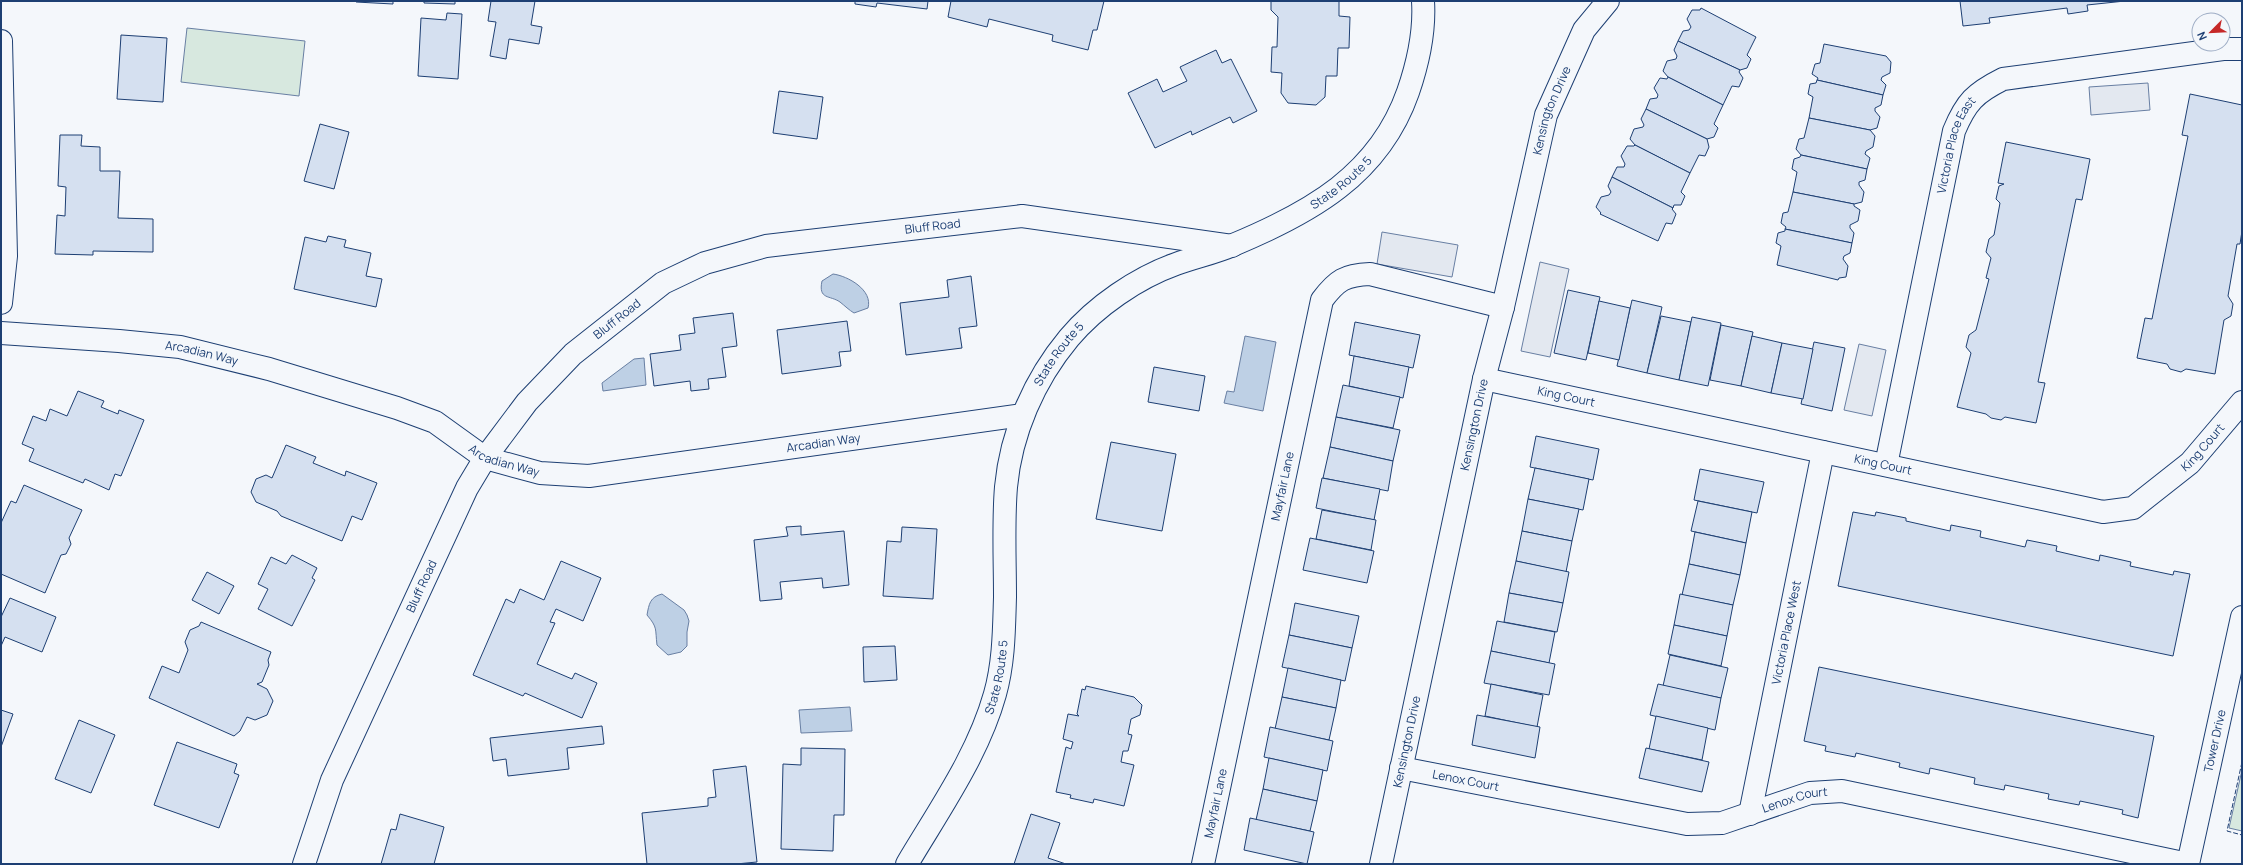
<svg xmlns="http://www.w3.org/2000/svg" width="2243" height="865" font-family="Manrope,sans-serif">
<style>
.green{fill:#d7e8df;stroke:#687fa3}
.parking{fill:#e3e8f0;stroke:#687fa3}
.water{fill:#bed0e5;stroke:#687fa3}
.building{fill:#d5e0f0;stroke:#1d3f73}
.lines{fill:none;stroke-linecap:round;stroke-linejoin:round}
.minor-casing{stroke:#1d3f73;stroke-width:24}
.primary-casing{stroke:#1d3f73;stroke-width:24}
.minor{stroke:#f4f7fb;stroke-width:22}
.primary{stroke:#f4f7fb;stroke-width:22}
.fence{stroke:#1d3f73;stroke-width:1;stroke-dasharray:5 2;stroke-linecap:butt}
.labels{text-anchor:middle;stroke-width:3;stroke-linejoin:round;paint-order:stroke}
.street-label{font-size:12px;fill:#1d3f73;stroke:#f4f7fb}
</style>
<rect width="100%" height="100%" fill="#f4f7fb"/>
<!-- green -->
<g class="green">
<polygon points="187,28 305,41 299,96 181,82"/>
<polygon points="2242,770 2242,831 2229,828"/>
</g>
<!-- parking -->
<g class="parking">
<polygon points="2148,83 2150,110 2091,115 2089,87"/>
<polygon points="1382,232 1458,245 1452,277 1377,264"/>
<polygon points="1540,262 1569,269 1550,357 1521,351"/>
<polygon points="1859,344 1886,350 1872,416 1844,410"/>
</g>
<!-- water -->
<g class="water">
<path d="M833,274c15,2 40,16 35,34l-14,5c-5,-3 -9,-7 -14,-11 -10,-7 -22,-2 -18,-21z"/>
<polygon points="1245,336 1276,342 1263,411 1224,403 1227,391 1234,392"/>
<polygon points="644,358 646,385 603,391 602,383 634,359"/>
<path d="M662,594l22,16 3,5 2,6 -2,11v14l-6,6 -13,3 -11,-10c-2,-16 1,-17 -10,-30 2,-11 3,-18 15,-21z"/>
<polygon points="850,707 852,731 801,733 799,710"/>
</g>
<!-- building -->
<g class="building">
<polygon points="356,1 393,1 393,4 356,2"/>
<polygon points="424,1 455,1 455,4 424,3"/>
<polygon points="491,1 535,1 531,25 542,27 539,44 509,39 506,59 490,56 496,22 488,21"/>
<polygon points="855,1 928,1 927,9 877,3 876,7 855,4"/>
<polygon points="951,1 1104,1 1097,30 1093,30 1088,50 1052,41 1053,35 989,19 987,27 948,17"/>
<polygon points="1271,1 1339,1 1339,16 1350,17 1349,48 1338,48 1337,76 1326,76 1325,97 1316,105 1288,103 1281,93 1282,73 1271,72 1272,47 1277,47 1278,17 1271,10"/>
<polygon points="1960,1 2125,1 2087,5 2088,11 2068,14 2067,8 1989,18 1990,23 1963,26"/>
<polygon points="1701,8 1756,37 1747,55 1751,59 1747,68 1740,70 1678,41 1683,31 1689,30 1691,27 1687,19 1692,10 1700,10"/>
<polygon points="447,13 462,14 458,79 418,76 421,18 446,20"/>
<polygon points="121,35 167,38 163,102 117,99"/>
<polygon points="1678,41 1740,70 1739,72 1743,78 1739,87 1732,86 1723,105 1668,77 1663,71 1667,61 1676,59 1677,56 1674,50"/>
<polygon points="1824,44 1886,56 1891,62 1890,73 1882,77 1881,80 1886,85 1883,95 1817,80 1818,78 1812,74 1815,64 1820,63"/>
<polygon points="1216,50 1222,63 1231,59 1257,111 1233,123 1230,117 1192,135 1191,131 1155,148 1128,93 1157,79 1163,92 1187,81 1180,67"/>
<polygon points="1668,77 1723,105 1714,124 1718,128 1714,137 1707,139 1646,109 1650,99 1657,98 1658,95 1654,88 1660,78 1667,79"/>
<polygon points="1817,80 1883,95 1881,105 1875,108 1875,111 1880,117 1877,128 1870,130 1809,118 1813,97 1808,94 1810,84 1816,83"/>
<polygon points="779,91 823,97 817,139 773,133"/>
<polygon points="2190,94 2242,105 2242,231 2240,244 2237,244 2228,296 2233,304 2231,316 2224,320 2215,374 2186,369 2181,372 2170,369 2167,364 2137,358 2145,318 2152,319 2188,136 2182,135"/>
<polygon points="1646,109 1707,139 1709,147 1705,156 1699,155 1690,173 1635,145 1630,139 1634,129 1643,127 1644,125 1641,119"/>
<polygon points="1809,118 1870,130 1875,136 1873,147 1866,151 1865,154 1870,158 1867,169 1801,155 1796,149 1799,139 1804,138"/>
<polygon points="320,124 349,132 334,189 304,181"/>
<polygon points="60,135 82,135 81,146 100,147 100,171 120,171 118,218 153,219 153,252 93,251 93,255 55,254 57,215 65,216 66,187 58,186"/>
<polygon points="2006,142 2090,159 2082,200 2076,199 2038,382 2045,383 2036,423 2005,417 2001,420 1991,418 1986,414 1957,407 1971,353 1966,347 1969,335 1976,330 1989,279 1986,278 1991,258 1986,252 1989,239 1994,235 2000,203 1996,199 1999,186 2004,184 1998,183"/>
<polygon points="1635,145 1690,173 1681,192 1685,196 1681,205 1674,205 1673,208 1612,177 1617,167 1624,167 1625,164 1621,156 1627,146 1634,146"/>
<polygon points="1801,155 1867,169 1865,180 1859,182 1859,185 1864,192 1862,202 1854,204 1793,192 1797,172 1792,169 1794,159 1800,157"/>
<polygon points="1612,177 1673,208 1672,209 1676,214 1672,224 1666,223 1658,241 1600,214 1601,213 1596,207 1601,197 1609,195 1611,192 1608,186"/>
<polygon points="1793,192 1854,204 1854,206 1860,210 1858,221 1850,225 1850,228 1854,233 1852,243 1785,229 1786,227 1781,223 1783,213 1788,212"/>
<polygon points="1785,229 1852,243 1850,253 1844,256 1843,259 1848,266 1846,277 1839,278 1838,280 1777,265 1781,246 1776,243 1778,233 1785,231"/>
<polygon points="328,236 346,240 344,247 371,253 366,276 382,279 376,307 294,289 305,237 326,242"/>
<polygon points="971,276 977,326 959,328 962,348 906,355 900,303 949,297 947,280"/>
<polygon points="1568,290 1600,297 1586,360 1554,353"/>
<polygon points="1632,300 1662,307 1647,373 1617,366"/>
<polygon points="1599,301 1630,308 1619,360 1588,353"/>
<polygon points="733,313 737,346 722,348 726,377 708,379 709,389 691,391 690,381 654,386 650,354 681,350 679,335 695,333 693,318"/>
<polygon points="1661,316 1691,322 1679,380 1647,373"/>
<polygon points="1692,317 1721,323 1708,386 1679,380"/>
<polygon points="847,321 851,351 839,352 841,366 782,374 777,330"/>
<polygon points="1355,322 1420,335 1413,368 1349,355"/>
<polygon points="1721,325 1753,332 1741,386 1710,380"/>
<polygon points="1752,336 1782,343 1771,393 1741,386"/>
<polygon points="1814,342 1845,348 1832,411 1801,404"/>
<polygon points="1782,343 1813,349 1803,399 1771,393"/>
<polygon points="1354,356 1409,367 1403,398 1349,386"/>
<polygon points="1154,367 1205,376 1199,411 1148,402"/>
<polygon points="1343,385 1400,397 1393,428 1336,417"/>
<polygon points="78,391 104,401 101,407 118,414 119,410 144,420 121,476 115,474 109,490 85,479 83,483 29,461 34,449 22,444 33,416 46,421 50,409 67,416"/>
<polygon points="1336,417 1400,430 1393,461 1330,447"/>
<polygon points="1536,436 1599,449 1593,480 1530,467"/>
<polygon points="1111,442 1176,454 1162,531 1096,519"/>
<polygon points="286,445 316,457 313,463 345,476 346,471 377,483 362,520 352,516 342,541 281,516 277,511 256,502 251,492 256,479 266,475 272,478"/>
<polygon points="1330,447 1393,461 1388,491 1323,478"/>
<polygon points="1535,468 1589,479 1583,510 1528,499"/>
<polygon points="1700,469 1764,482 1757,513 1694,500"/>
<polygon points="1322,478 1380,489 1374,520 1316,508"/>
<polygon points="24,485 82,510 69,538 71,544 66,554 61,555 45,593 1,574 1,523 11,501 16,503"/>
<polygon points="1528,499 1579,509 1572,541 1522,531"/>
<polygon points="1698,501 1752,512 1746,543 1691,531"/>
<polygon points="1322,510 1376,520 1371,550 1316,539"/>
<polygon points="1853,512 1875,516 1876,512 1906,518 1906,521 1950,531 1951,525 1981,531 1980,537 2025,547 2027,540 2057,546 2056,551 2099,561 2100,555 2131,562 2130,566 2173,575 2174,571 2190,574 2173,656 1838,586"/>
<polygon points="801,526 801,535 844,531 849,585 823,588 822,578 780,582 782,599 760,601 754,540 788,536 786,527"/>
<polygon points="902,527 937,529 933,599 883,596 887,541 901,542"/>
<polygon points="1522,531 1572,541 1566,572 1516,561"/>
<polygon points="1695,532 1746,543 1740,575 1689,564"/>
<polygon points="1310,538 1374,551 1367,583 1303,570"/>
<polygon points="292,555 317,568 312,578 315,580 292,626 258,609 268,589 258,584 271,557 286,564"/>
<polygon points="561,561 601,578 583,621 556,609 550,622 555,623 537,664 572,679 575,673 597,683 582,718 525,693 523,696 473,675 506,599 514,603 520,589 544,600"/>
<polygon points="1516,561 1569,572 1563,603 1509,593"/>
<polygon points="1689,564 1740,575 1733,605 1682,595"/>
<polygon points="207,572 234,586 219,614 192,600"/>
<polygon points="1509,593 1563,603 1557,632 1504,622"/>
<polygon points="1680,594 1733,605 1727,636 1674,625"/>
<polygon points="10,598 56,617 42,652 5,637 1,646 1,617"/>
<polygon points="1295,603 1359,616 1352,648 1289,635"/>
<polygon points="1497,621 1555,632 1549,663 1491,651"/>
<polygon points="201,622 271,652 268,660 269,665 262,682 257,684 267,689 273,701 267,715 255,720 247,717 240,731 234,736 149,698 162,666 179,673 188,650 185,642 190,630 199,626"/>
<polygon points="1674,625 1727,636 1721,666 1668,654"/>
<polygon points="1289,635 1352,648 1345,681 1282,667"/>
<polygon points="895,646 897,680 864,682 863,647"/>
<polygon points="1491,651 1555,664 1549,695 1484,683"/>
<polygon points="1670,655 1728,668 1721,698 1663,686"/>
<polygon points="1819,667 2154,736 2138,818 2122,814 2123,810 2080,801 2079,805 2048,799 2049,794 2005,785 2004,790 1974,784 1975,778 1930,768 1929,774 1899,767 1900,763 1856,753 1855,757 1825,751 1826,746 1804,741"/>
<polygon points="1288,668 1341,680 1336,708 1282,697"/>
<polygon points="1491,684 1543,695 1537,727 1485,716"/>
<polygon points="1658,684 1721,698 1715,730 1650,715"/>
<polygon points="1086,686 1134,697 1142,705 1140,715 1131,719 1128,734 1132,735 1128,751 1123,751 1121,762 1134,765 1124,806 1094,799 1093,803 1070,798 1071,795 1056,792 1066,747 1071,749 1073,742 1063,739 1068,714 1079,716 1077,714 1082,689 1085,690"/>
<polygon points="1282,697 1336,708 1329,740 1275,729"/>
<polygon points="1,710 13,714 1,747"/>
<polygon points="1477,715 1540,727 1535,758 1472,745"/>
<polygon points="1656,716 1708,728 1702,760 1649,749"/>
<polygon points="79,720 115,735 91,793 55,779"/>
<polygon points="602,726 604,744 567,748 569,769 508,776 506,759 493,761 490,738"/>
<polygon points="1270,727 1333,741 1327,771 1264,757"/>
<polygon points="177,742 237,764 234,773 239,775 219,828 154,805"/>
<polygon points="801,748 845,749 844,815 834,815 833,851 781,849 783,764 801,765"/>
<polygon points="1646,748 1709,762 1702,792 1639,778"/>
<polygon points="1269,758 1323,770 1317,801 1263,789"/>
<polygon points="746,766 757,862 736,864 647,864 642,813 708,806 708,798 716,797 713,770"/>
<polygon points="1263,789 1317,801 1310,831 1256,820"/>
<polygon points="400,814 444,827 434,864 381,864 391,829 396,830"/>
<polygon points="1031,814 1060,823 1048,858 1066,864 1014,864"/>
<polygon points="1250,818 1314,832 1307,864 1244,850"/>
</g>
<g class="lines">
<defs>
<g id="minor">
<polyline points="1,41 6,256 1,303"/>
<path id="s1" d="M1,333l118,8 61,6 89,22 128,39 38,14 50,36 55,15 49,3 434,-61"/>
<path id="s2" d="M1484,379l619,133 30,-4 57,-45 52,-61"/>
<path id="s3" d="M1886,465l68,-334c12,-29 21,-38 49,-52l220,-30h19"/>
<path id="s4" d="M1401,768l286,56 35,-1 88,-30 32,-2 346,73"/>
<path id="s5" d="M1750,814l73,-362"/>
<path id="s6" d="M304,864l28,-84 135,-292 18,-30 42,-56 46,-48 90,-71 42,-20 61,-17 256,-30 210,30"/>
<path id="s7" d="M1203,864l119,-564c15,-20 23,-25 48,-26l133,33"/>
<path id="s8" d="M1381,864l103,-485 19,-72 43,-192 38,-85 24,-29"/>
<path id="s9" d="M2188,864l54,-247"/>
</g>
<g id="primary">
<path id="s10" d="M907,864c32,-54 71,-109 88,-170 9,-32 9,-65 10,-97 0,-37 -2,-74 1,-110 5,-54 28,-107 63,-149 27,-32 68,-60 107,-74 19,-7 39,-11 57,-19 77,-32 146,-70 175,-153 10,-29 17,-60 15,-91"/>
</g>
</defs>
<!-- minor casing -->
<use href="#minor" class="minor-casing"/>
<!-- primary casing -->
<use href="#primary" class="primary-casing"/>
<!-- minor -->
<use href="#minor" class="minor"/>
<!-- primary -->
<use href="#primary" class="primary"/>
<!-- fence -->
<polyline class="fence" points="2242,762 2227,831 2242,835"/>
</g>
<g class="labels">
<!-- street labels -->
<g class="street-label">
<text dy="4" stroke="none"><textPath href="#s8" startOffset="773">Kensington Drive</textPath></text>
<text dy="4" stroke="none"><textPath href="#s3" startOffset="328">Victoria Place East</textPath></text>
<text dy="4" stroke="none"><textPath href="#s10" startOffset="881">State Route 5</textPath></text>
<text dy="4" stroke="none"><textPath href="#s6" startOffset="974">Bluff Road</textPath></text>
<text dy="4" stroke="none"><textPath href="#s6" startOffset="638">Bluff Road</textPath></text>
<text dy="4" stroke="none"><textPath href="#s1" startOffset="202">Arcadian Way</textPath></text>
<text dy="4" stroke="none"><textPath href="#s10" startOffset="545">State Route 5</textPath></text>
<text dy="4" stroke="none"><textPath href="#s2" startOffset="84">King Court</textPath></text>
<text dy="4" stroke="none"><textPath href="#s8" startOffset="449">Kensington Drive</textPath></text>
<text dy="4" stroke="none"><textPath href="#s1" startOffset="850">Arcadian Way</textPath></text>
<text dy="4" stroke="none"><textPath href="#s2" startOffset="756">King Court</textPath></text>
<text dy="4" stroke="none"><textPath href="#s1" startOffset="526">Arcadian Way</textPath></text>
<text dy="4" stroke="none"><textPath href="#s2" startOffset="408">King Court</textPath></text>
<text dy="4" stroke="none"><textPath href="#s7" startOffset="386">Mayfair Lane</textPath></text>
<text dy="4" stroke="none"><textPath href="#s6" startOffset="302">Bluff Road</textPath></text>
<text dy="4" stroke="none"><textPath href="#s5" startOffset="185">Victoria Place West</textPath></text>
<text dy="4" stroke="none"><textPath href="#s10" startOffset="209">State Route 5</textPath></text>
<text dy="4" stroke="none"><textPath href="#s9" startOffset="126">Tower Drive</textPath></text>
<text dy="4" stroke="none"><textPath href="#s8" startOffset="125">Kensington Drive</textPath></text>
<text dy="4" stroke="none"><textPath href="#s4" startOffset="66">Lenox Court</textPath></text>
<text dy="4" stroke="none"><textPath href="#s4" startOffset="403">Lenox Court</textPath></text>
<text dy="4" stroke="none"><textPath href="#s7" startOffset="62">Mayfair Lane</textPath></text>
</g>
</g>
<!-- border -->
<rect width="2243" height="865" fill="none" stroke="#1d3f73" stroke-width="4"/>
<!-- north arrow -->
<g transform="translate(2211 32) rotate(246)"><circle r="19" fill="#f4f7fb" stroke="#9eadc5"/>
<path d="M0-3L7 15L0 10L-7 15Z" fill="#c62828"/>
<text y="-6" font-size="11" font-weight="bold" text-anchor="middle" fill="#1d3f73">N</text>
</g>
</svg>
